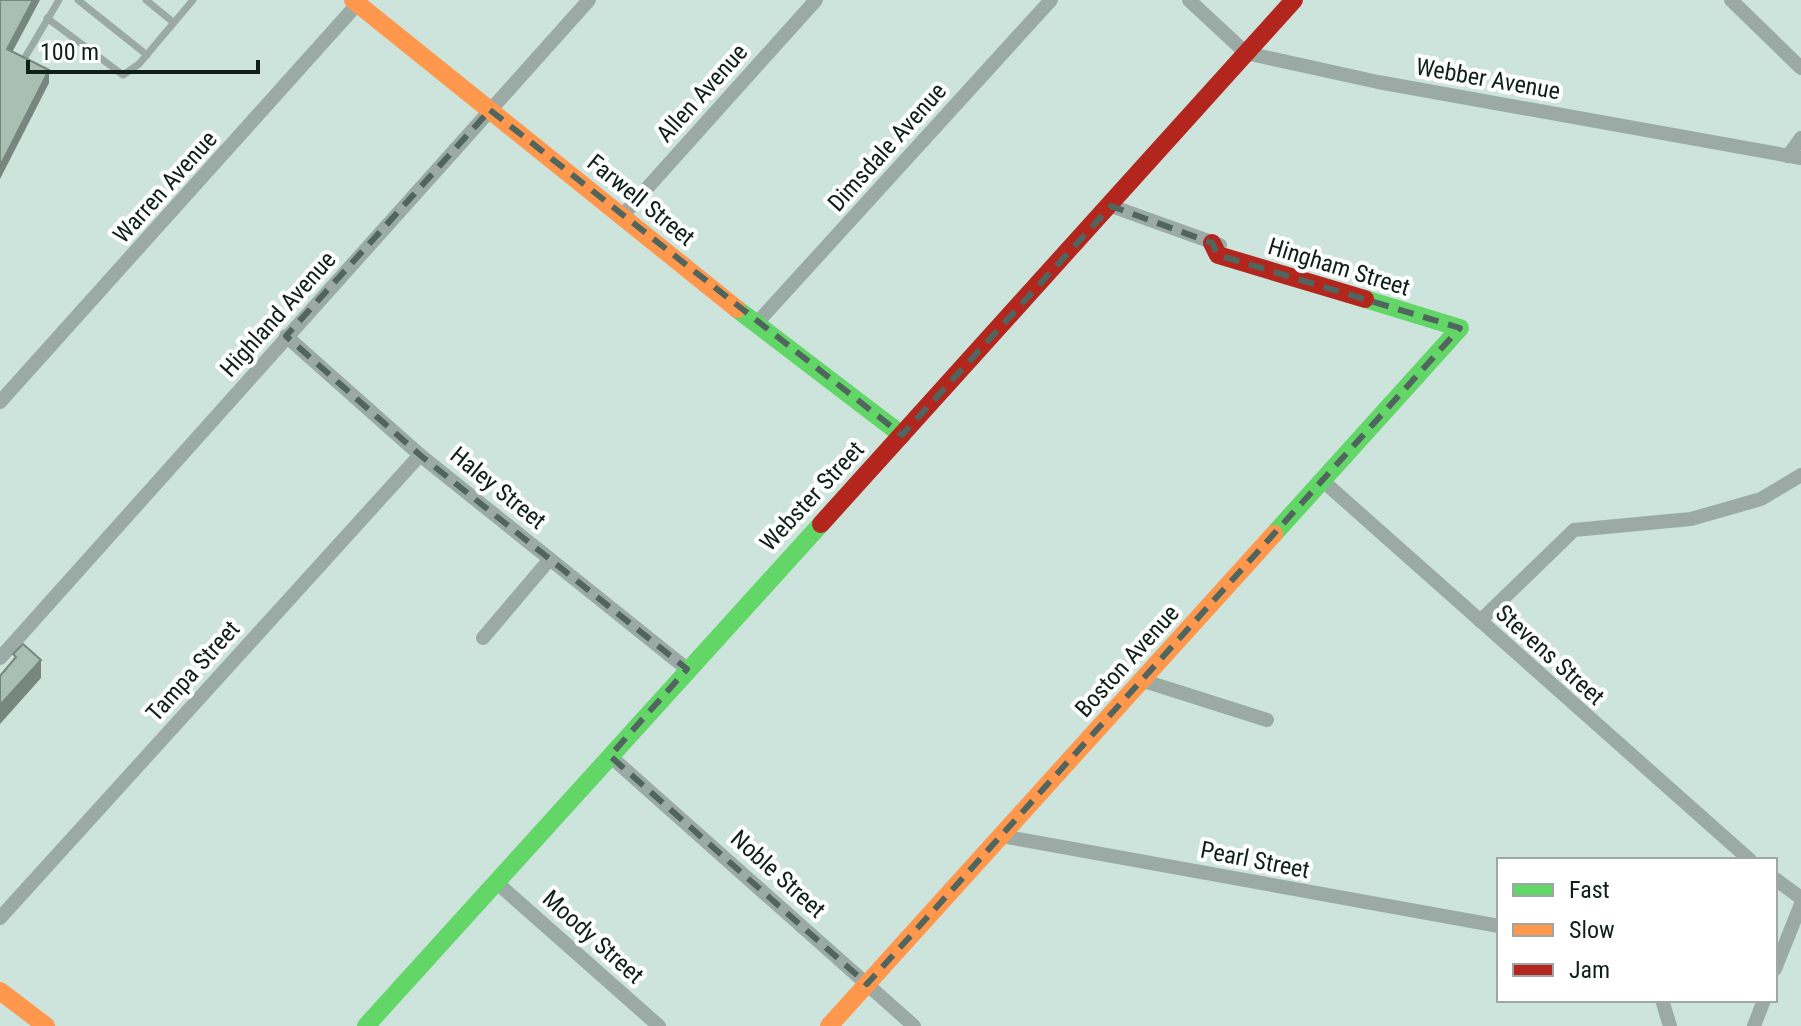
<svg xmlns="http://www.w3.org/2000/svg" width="1801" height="1026" font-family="'Roboto Condensed',sans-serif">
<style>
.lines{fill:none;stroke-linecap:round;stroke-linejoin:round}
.lane{stroke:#9caaa6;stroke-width:7}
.street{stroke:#9caaa6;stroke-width:14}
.fast{stroke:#63d668;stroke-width:18}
.slow{stroke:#ff974d;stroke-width:18}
.jam{stroke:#b3261e;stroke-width:18}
.shaded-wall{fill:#77867e}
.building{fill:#aabfb4;stroke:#77867e;stroke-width:2}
.marked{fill:none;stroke:#51655f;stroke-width:6;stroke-dasharray:16 10;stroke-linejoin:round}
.labels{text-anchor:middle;stroke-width:8;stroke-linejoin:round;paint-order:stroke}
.street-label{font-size:24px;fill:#0f201b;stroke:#fff}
</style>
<rect width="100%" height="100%" fill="#cce4dc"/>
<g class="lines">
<!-- lane -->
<g class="lane">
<polyline points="78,0 147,55"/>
<polyline points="146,0 173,22"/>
<polyline points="47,18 123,75 139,64 193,0"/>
<polyline points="24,59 59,0"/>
</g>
<!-- street -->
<g class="street">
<polyline points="1189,0 1246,53 1378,82 1801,158"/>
<polyline points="1731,0 1801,68"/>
<polyline points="1788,156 1801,138"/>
<polyline points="1111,206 1220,245"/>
<polyline points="622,216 816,0"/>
<polyline points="756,324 1051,0"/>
<polyline points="286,336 420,455 687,669"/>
<polyline points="0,402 361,0"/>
<polyline points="1323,481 1750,860"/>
<polyline points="1480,621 1574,530 1691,519 1761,499 1801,475"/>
<polyline points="483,638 550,559"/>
<polyline points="0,658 589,0"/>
<polyline points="1141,680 1267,720"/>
<polyline points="610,756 914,1026"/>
<polyline points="1002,836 1499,926"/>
<polyline points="1775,879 1801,898"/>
<polyline points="496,882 659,1026"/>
<polyline points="0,918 420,455"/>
<polyline points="1775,969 1801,904"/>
<polyline points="1662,1000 1670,1026"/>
<polyline points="1754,1026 1764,1000"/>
</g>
<!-- fast -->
<g class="fast">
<polyline points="737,309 902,435"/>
<polyline points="1274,534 1460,328 1365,299"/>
<polyline points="366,1026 821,524"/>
</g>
<!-- slow -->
<g class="slow">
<polyline points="353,0 737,309"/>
<polyline points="0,991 46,1026"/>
<polyline points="829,1026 1274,534"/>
</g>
<!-- jam -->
<g class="jam">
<polyline points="1212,243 1218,255 1365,299"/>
<polyline points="821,524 1294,0"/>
</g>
</g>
<!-- shaded-wall -->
<g class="shaded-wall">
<polygon points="33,0 40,0 7,62 7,49"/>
<polygon points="49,70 49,83 0,179 0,166"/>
<polygon points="41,660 41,678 0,724 0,705"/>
</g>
<!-- building -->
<g class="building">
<polygon points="0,0 33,0 7,49 49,70 0,166"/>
<polygon points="23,644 41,660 0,705 0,676 16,657 13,654"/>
</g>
<!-- marked area -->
<path class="marked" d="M490,110l412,325 209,-229 101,37 6,12 242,73 -593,656 -257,-228 77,-87 -267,-214 -134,-119z"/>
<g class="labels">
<!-- street labels -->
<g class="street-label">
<text transform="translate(1488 79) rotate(10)" y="8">Webber Avenue</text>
<text transform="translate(702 93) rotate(-48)" y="8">Allen Avenue</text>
<text transform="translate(887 147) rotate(-48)" y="8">Dimsdale Avenue</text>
<text transform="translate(165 187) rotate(-48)" y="8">Warren Avenue</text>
<text transform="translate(641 200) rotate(39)" y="8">Farwell Street</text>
<text transform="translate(1339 267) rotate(17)" y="8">Hingham Street</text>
<text transform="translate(278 314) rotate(-48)" y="8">Highland Avenue</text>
<text transform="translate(498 488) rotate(39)" y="8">Haley Street</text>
<text transform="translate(812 496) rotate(-47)" y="8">Webster Street</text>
<text transform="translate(1550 655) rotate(42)" y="8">Stevens Street</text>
<text transform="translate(1127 661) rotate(-48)" y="8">Boston Avenue</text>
<text transform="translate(193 671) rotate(-48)" y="8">Tampa Street</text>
<text transform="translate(1255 860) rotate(11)" y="8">Pearl Street</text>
<text transform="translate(778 874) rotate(42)" y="8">Noble Street</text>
<text transform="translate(593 937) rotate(42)" y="8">Moody Street</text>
</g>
</g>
<!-- legend -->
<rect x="1497" y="858" width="280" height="144" fill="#ffffff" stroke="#9fa6a4" stroke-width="2"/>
<rect x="1513" y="884" width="40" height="12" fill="#63d668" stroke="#9fa6a4" stroke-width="2"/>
<text x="1569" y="898" font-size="24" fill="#0f201b">Fast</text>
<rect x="1513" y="924" width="40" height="12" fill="#ff974d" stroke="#9fa6a4" stroke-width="2"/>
<text x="1569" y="938" font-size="24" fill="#0f201b">Slow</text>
<rect x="1513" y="964" width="40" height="12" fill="#b3261e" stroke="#9fa6a4" stroke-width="2"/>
<text x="1569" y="978" font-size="24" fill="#0f201b">Jam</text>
<!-- scale -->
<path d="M28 60v12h230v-12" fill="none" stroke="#0f201b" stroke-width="4"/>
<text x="40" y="60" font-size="24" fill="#0f201b" stroke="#ffffff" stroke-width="6" paint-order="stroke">100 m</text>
</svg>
